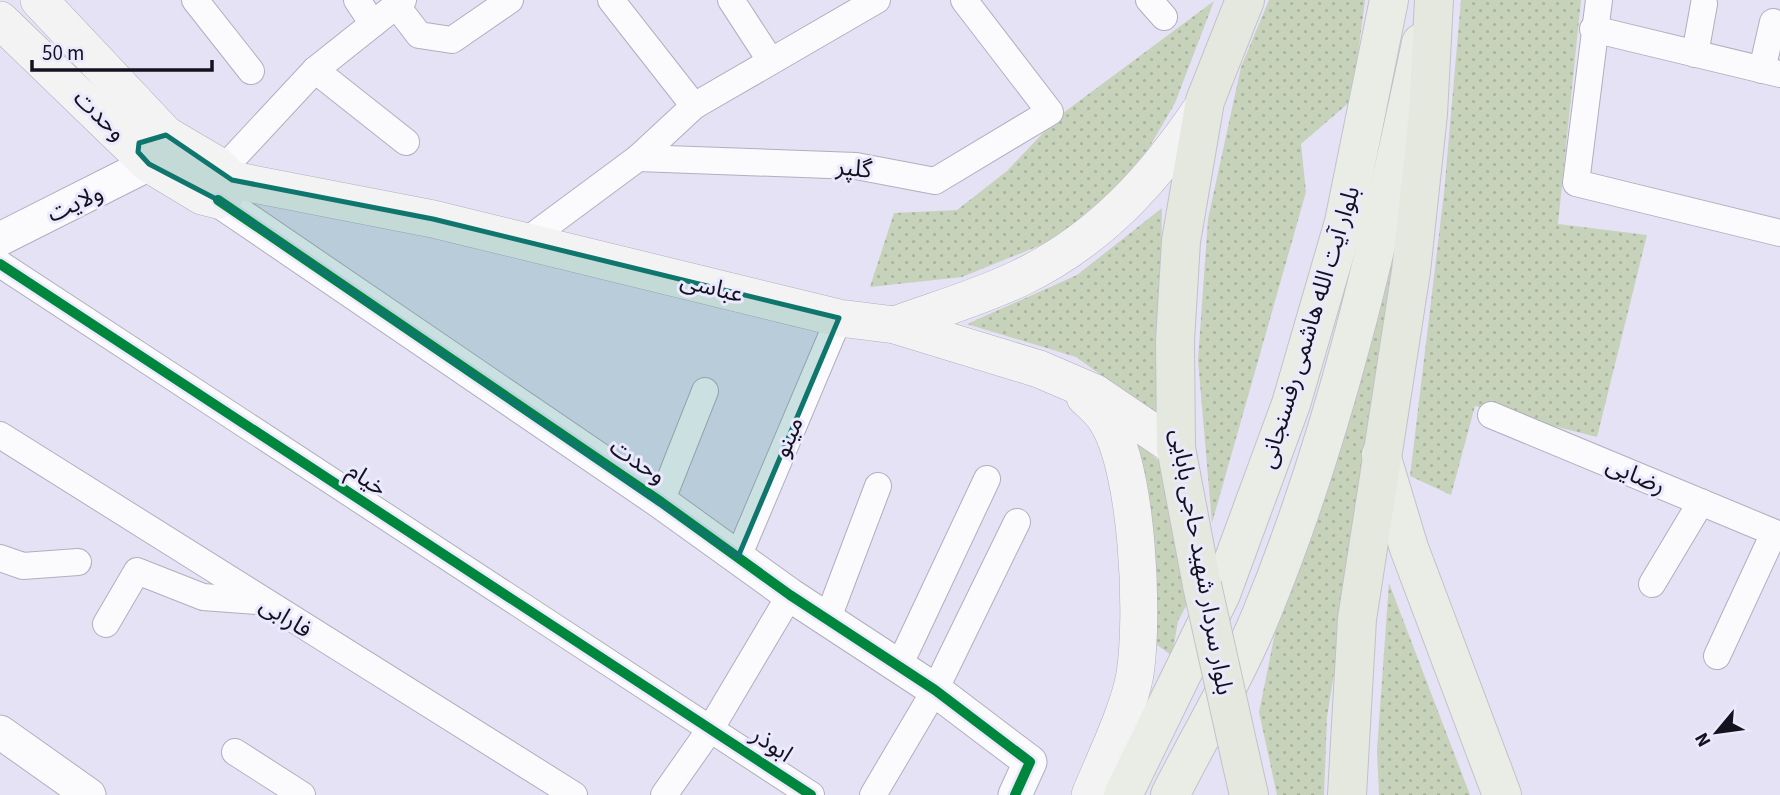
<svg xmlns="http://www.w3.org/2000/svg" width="1780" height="795" font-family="'Source Sans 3','Noto Sans Arabic',sans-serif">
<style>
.grass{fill:url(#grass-dots)}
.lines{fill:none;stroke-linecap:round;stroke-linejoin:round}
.minor-casing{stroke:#b1afbe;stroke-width:28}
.tertiary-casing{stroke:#b1afbe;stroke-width:35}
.secondary-casing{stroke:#b1afbe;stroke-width:38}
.primary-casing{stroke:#c2c1ca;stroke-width:40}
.trunk-casing{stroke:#c2c1ca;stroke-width:40}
.minor{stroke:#fbfbfd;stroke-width:26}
.tertiary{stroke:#fbfbfd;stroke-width:33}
.secondary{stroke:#f2f3f2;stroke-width:37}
.primary{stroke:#eaede6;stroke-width:38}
.trunk{stroke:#e4e8de;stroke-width:38}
.trunk-bridge-casing{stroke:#c2c1ca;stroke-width:40;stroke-linecap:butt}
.trunk-bridge{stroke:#e4e8de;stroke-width:38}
.cycleway-casing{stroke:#ebe9fe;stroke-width:15}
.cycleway{stroke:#00873e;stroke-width:10}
.marked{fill:#0f766e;fill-opacity:0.2;stroke:#0f766e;stroke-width:5;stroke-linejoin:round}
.labels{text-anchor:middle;stroke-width:6;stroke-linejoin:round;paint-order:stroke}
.street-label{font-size:24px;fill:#14121e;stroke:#ebe9fe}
</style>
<defs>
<pattern id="grass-dots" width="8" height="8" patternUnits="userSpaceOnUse" patternTransform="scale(1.75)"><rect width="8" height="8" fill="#c7d2bb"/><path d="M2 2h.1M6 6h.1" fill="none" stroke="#aab3a0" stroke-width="1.8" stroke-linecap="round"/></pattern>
</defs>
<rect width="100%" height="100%" fill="#e4e2f4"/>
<!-- grass -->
<g class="grass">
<polygon points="1269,0 1365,0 1352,100 1301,144 1306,192 1212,523 1198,360 1208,219 1241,67"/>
<polygon points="1461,0 1581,0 1558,224 1647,235 1597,437 1475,406 1451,495 1410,476 1444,193"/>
<polygon points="1214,1 1175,103 1136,170 1056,239 962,277 870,287 894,213 957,210 1007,171 1059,116"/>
<polygon points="1418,155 1327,717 1324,795 1277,795 1259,712 1279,613"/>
<polygon points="1162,208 1158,416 1076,357 967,324 1077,275"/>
<path d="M1134,438l33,31 24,128 -13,24 -6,35 -20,-15c6,-75 -1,-131 -18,-203z"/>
<polygon points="1389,583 1470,795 1379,795 1377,750"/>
</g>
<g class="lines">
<defs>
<g id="minor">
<polyline points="195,0 251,71"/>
<polyline points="357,0 373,24"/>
<polyline points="611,0 694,106"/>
<polyline points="731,0 770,60"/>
<polyline points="1149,0 1164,17"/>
<polyline points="1599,0 1576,183 1780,233"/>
<polyline points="396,5 419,35 452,40 510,0"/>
<polyline points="1593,29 1780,74"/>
<polyline points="1695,54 1704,4"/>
<polyline points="315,70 406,142"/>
<polyline points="1762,70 1773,22"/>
<polyline points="638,158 856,166 935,181 1050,112 964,0"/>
<polyline points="222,170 315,70 403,0"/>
<polyline points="526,241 638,158 694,106 877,0"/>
<polyline points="0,264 811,795"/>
<polyline points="1491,415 1780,535"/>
<polyline points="0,435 574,795"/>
<polyline points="661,502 705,391"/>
<polyline points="738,557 839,318"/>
<polyline points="0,558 23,566 78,562"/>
<polyline points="1652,584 1701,502"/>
<polyline points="828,618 878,486"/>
<polyline points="106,624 137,571 203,597 257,601"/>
<polyline points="1717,656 1774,533"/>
<polyline points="899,666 987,479"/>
<polyline points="235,752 302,795"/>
<polyline points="664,795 711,728 790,595"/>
<polyline points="873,795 935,690 1017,522"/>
</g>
<g id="tertiary">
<polyline points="218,200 661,502 790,595 935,690 1030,762 1015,795"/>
<polyline points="0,239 149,164"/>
<polyline points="0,732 89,795"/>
</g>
<g id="secondary">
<polyline points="39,0 166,135"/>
<polyline points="0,20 149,164 202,196 218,200 227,192 228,176 217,165 166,135 139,143 138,152"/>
<polyline points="227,179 433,219 839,318 895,325 1039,369 1095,393 1176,448"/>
<path d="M895,325c41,-15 86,-28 125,-47 81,-39 135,-100 184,-173"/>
<path d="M1085,397c7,7 17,15 22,24 31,50 37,194 28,253 -6,36 -31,87 -45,121"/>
</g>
<g id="primary">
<polyline points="1381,455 1409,548 1502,795"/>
<polyline points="1123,795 1221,594 1291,404 1344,222 1389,0"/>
<path d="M1170,795c30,-59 66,-119 91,-180 76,-184 119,-378 160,-572"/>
</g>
<g id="trunk">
<polyline points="1202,585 1176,448 1175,341 1181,241 1205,101 1245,0"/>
<polyline points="1241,760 1249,795"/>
<polyline points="1347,795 1357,619 1411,271 1428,114 1434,0"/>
</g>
</defs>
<!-- minor casing -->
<use href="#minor" class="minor-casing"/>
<!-- tertiary casing -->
<use href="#tertiary" class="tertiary-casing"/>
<!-- secondary casing -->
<use href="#secondary" class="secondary-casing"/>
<!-- primary casing -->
<use href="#primary" class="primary-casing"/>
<!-- trunk casing -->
<use href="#trunk" class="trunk-casing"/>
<!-- minor -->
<use href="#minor" class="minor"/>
<!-- tertiary -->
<use href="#tertiary" class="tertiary"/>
<!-- secondary -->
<use href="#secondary" class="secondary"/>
<!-- primary -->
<use href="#primary" class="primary"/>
<!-- trunk -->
<use href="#trunk" class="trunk"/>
<defs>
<polyline id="trunk-bridge" points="1202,585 1241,760"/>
</defs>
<!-- trunk-bridge casing -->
<use href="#trunk-bridge" class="trunk-bridge-casing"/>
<!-- trunk-bridge -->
<use href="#trunk-bridge" class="trunk-bridge"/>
<defs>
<g id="cycleway">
<polyline points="218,200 661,502 790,595 935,690 1030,762 1015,795"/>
<polyline points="0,264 811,795"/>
</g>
</defs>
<!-- cycleway casing -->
<use href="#cycleway" class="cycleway-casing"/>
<!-- cycleway -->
<use href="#cycleway" class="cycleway"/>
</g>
<!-- marked area -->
<path class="marked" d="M166,135l66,45 201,39 406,99 -101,239 -520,-357 -69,-36 -11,-12 1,-9z"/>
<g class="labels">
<!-- street labels -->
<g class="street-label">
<text transform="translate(100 115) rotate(44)" y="8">وحدت</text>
<text transform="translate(854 168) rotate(6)" y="8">گلپر</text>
<text transform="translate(75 203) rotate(-25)" y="8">ولایت</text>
<text transform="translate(712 287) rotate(14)" y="8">عباسی</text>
<text transform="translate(1309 327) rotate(-73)" y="8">بلوار آیت الله هاشمی رفسنجانی</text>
<text transform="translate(788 437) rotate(-67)" y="8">مینو</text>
<text transform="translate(638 461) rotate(34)" y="8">وحدت</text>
<text transform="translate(1636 475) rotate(23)" y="8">رضایی</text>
<text transform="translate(367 479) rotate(33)" y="8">خیام</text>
<text transform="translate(1202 562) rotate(80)" y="8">بلوار سردار شهید حاجی بابایی</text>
<text transform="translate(286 617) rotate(32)" y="8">فارابی</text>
<text transform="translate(772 744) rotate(34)" y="8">ابوذر</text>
</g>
</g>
<!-- north arrow -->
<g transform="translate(1717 732) rotate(241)" stroke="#ebe9fe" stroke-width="5" paint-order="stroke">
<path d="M0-5L12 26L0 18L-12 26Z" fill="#14121e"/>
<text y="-10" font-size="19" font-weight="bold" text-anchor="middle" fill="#14121e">N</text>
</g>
<!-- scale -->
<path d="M32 60v10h180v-10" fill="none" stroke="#14121e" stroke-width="3.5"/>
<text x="42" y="60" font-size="21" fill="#14121e" stroke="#ebe9fe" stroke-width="5" paint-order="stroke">50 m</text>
</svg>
